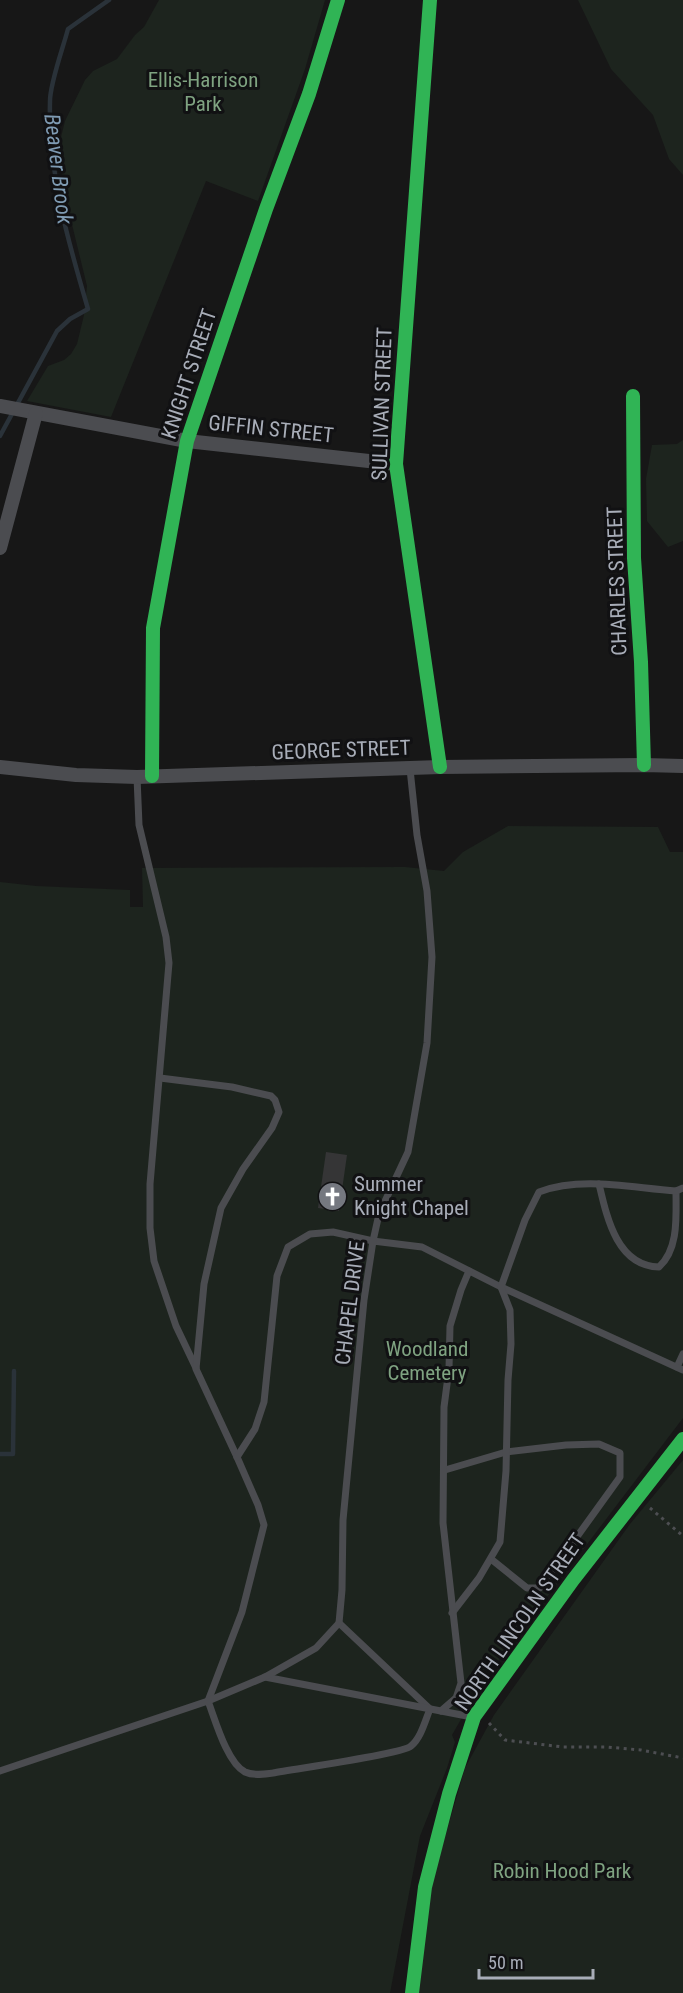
<svg xmlns="http://www.w3.org/2000/svg" width="683" height="1993" font-family="'Roboto Condensed',sans-serif">
<style>
.green{fill:#1d241e}
.lines{fill:none;stroke-linecap:round;stroke-linejoin:round}
.stream{stroke:#2a3239;stroke-width:4.5}
.building{fill:#353536}
.path{stroke:#4d4e52;stroke-width:3;stroke-dasharray:3 4.5;stroke-linecap:butt}
.lane{stroke:#4b4c50;stroke-width:7}
.street{stroke:#4b4c50;stroke-width:14}
.fast{stroke:#30b455;stroke-width:14}
.labels{text-anchor:middle;stroke-width:6;stroke-linejoin:round;paint-order:stroke}
.park-label{font-size:21px;fill:#7fa381;stroke:#111113}
.street-label{font-size:21px;fill:#a8adb8;stroke:#111113}
.poi-label{font-size:21px;fill:#a8adb8;stroke:#111113;text-anchor:start}
.water-label{font-size:22px;font-style:italic;fill:#7f9bb3;stroke:#111113}
</style>
<rect width="100%" height="100%" fill="#171717"/>
<!-- green -->
<g class="green">
<polygon points="159,0 325,0 305,69 258,201 206,181 111,417 27,401 48,366 64,360 71,354 77,344 84,315 87,286 67,204 59,156 59,145 65,121 85,80 93,71 117,59 135,35 144,27"/>
<polygon points="578,0 683,0 683,175 669,159 653,115 611,69"/>
<polygon points="683,440 683,541 668,547 647,521 646,479 652,445 677,444"/>
<polygon points="508,826 658,827 670,852 683,852 683,1418 483,1681 452,1735 455,1742 447,1768 420,1836 390,1993 0,1993 0,882 36,886 130,890 130,907 143,907 142,868 405,867 444,871 463,852"/>
<polygon points="683,1460 683,1993 409,1993 430,1889 465,1768 494,1715 630,1524"/>
</g>
<g class="lines">
<!-- stream -->
<g class="stream">
<path d="M0,436l57,-105 13,-12 18,-10c-20,-68 -40,-136 -38,-208 0,-18 13,-53 18,-72l41,-29"/>
<polyline points="0,1454 13,1454 14,1371"/>
</g>
</g>
<!-- building -->
<polygon class="building" points="326,1152 347,1155 339,1211 318,1208"/>
<g class="lines">
<!-- path -->
<g class="path">
<polyline points="650,1508 683,1536"/>
<polyline points="489,1723 505,1740 563,1747 607,1747 641,1750 683,1758"/>
</g>
<!-- lane -->
<g class="lane">
<polyline points="137,777 139,825 166,937 169,963 150,1184 150,1228 154,1261 176,1326 196,1368"/>
<path d="M160,1078l72,9 39,9 4,4 4,12 -7,16 -29,41 -22,39 -17,76 -8,85 41,88 21,48 6,20 -22,87 -34,89c7,18 19,62 37,71 9,4 19,2 28,1 20,-4 130,-19 138,-27 10,-8 14,-25 19,-37l-91,-86"/>
<path d="M599,1184c8,34 18,82 60,83 20,-18 17,-51 17,-76"/>
<polyline points="677,1367 683,1354"/>
<polyline points="237,1457 255,1429 264,1402 277,1276 288,1247 310,1234 333,1232 373,1241 422,1247 501,1287 683,1370"/>
<polyline points="445,1470 506,1452 566,1445 599,1444 620,1453 620,1477 540,1588 527,1588 491,1559"/>
<path d="M452,1613l27,-35 21,-36 6,-71 2,-91 3,-36 -1,-34 -9,-23 24,-67 14,-28c43,-16 92,-4 137,-1l7,-3"/>
<polyline points="265,1677 472,1717"/>
<polyline points="441,1711 456,1698 461,1683 443,1523 444,1407 449,1369 450,1326 461,1290 469,1271"/>
<polyline points="0,1771 208,1701 265,1677 316,1648 339,1623 342,1590 343,1520 364,1300 373,1241 379,1214 408,1152 427,1043 432,957 427,891 417,835 410,769"/>
</g>
<!-- street -->
<g class="street">
<polyline points="0,406 187,441 396,464"/>
<polyline points="0,548 36,413"/>
<polyline points="0,767 76,775 137,777 440,767 644,765 683,766"/>
</g>
<!-- fast -->
<g class="fast">
<polyline points="430,0 396,464 440,767"/>
<polyline points="633,396 634,558 641,662 644,765"/>
<polyline points="152,776 153,628 187,441 266,209 309,94 338,0"/>
<polyline points="412,1993 425,1887 449,1794 474,1717 573,1580 683,1439"/>
</g>
</g>
<!-- icons -->
<defs>
<symbol id="church-disc" viewBox="-11 -11 22 22"><circle r="9.5" fill="#757880" stroke="#111113"/><path d="M-1.2-6h2.4v3.5h3.3v2.4h-3.3V6h-2.4V-.1h-3.3v-2.4h3.3Z" fill="#fff"/></symbol>
</defs>
<g fill-rule="evenodd">
<use href="#church-disc" x="316" y="1180" width="33" height="33"/>
</g>
<g class="labels">
<!-- park labels -->
<g class="park-label">
<text x="203" y="87">Ellis-Harrison<tspan x="203" dy="24">Park</tspan></text>
<text x="427" y="1356">Woodland<tspan x="427" dy="24">Cemetery</tspan></text>
<text x="562" y="1878">Robin Hood Park</text>
</g>
<!-- street labels -->
<g class="street-label">
<text transform="translate(189 374) rotate(-72)" y="7">KNIGHT STREET</text>
<text transform="translate(382 404) rotate(-88)" y="7">SULLIVAN STREET</text>
<text transform="translate(271 429) rotate(6)" y="7">GIFFIN STREET</text>
<text transform="translate(617 581) rotate(-92)" y="7">CHARLES STREET</text>
<text transform="translate(341 750) rotate(-2)" y="7">GEORGE STREET</text>
<text transform="translate(350 1303) rotate(-83)" y="7">CHAPEL DRIVE</text>
<text transform="translate(520 1622) rotate(-55)" y="7">NORTH LINCOLN STREET</text>
</g>
<!-- poi labels -->
<g class="poi-label">
<text x="354" y="1191">Summer<tspan x="354" dy="24">Knight Chapel</tspan></text>
</g>
<!-- water labels -->
<g class="water-label">
<text transform="translate(59 169) rotate(83)" y="8">Beaver Brook</text>
</g>
</g>
<!-- scale -->
<path d="M479 1969v9h114v-9" fill="none" stroke="#a8adb8" stroke-width="3"/>
<text x="488" y="1969" font-size="18" fill="#a8adb8" stroke="#111113" stroke-width="4.5" paint-order="stroke">50 m</text>
</svg>
